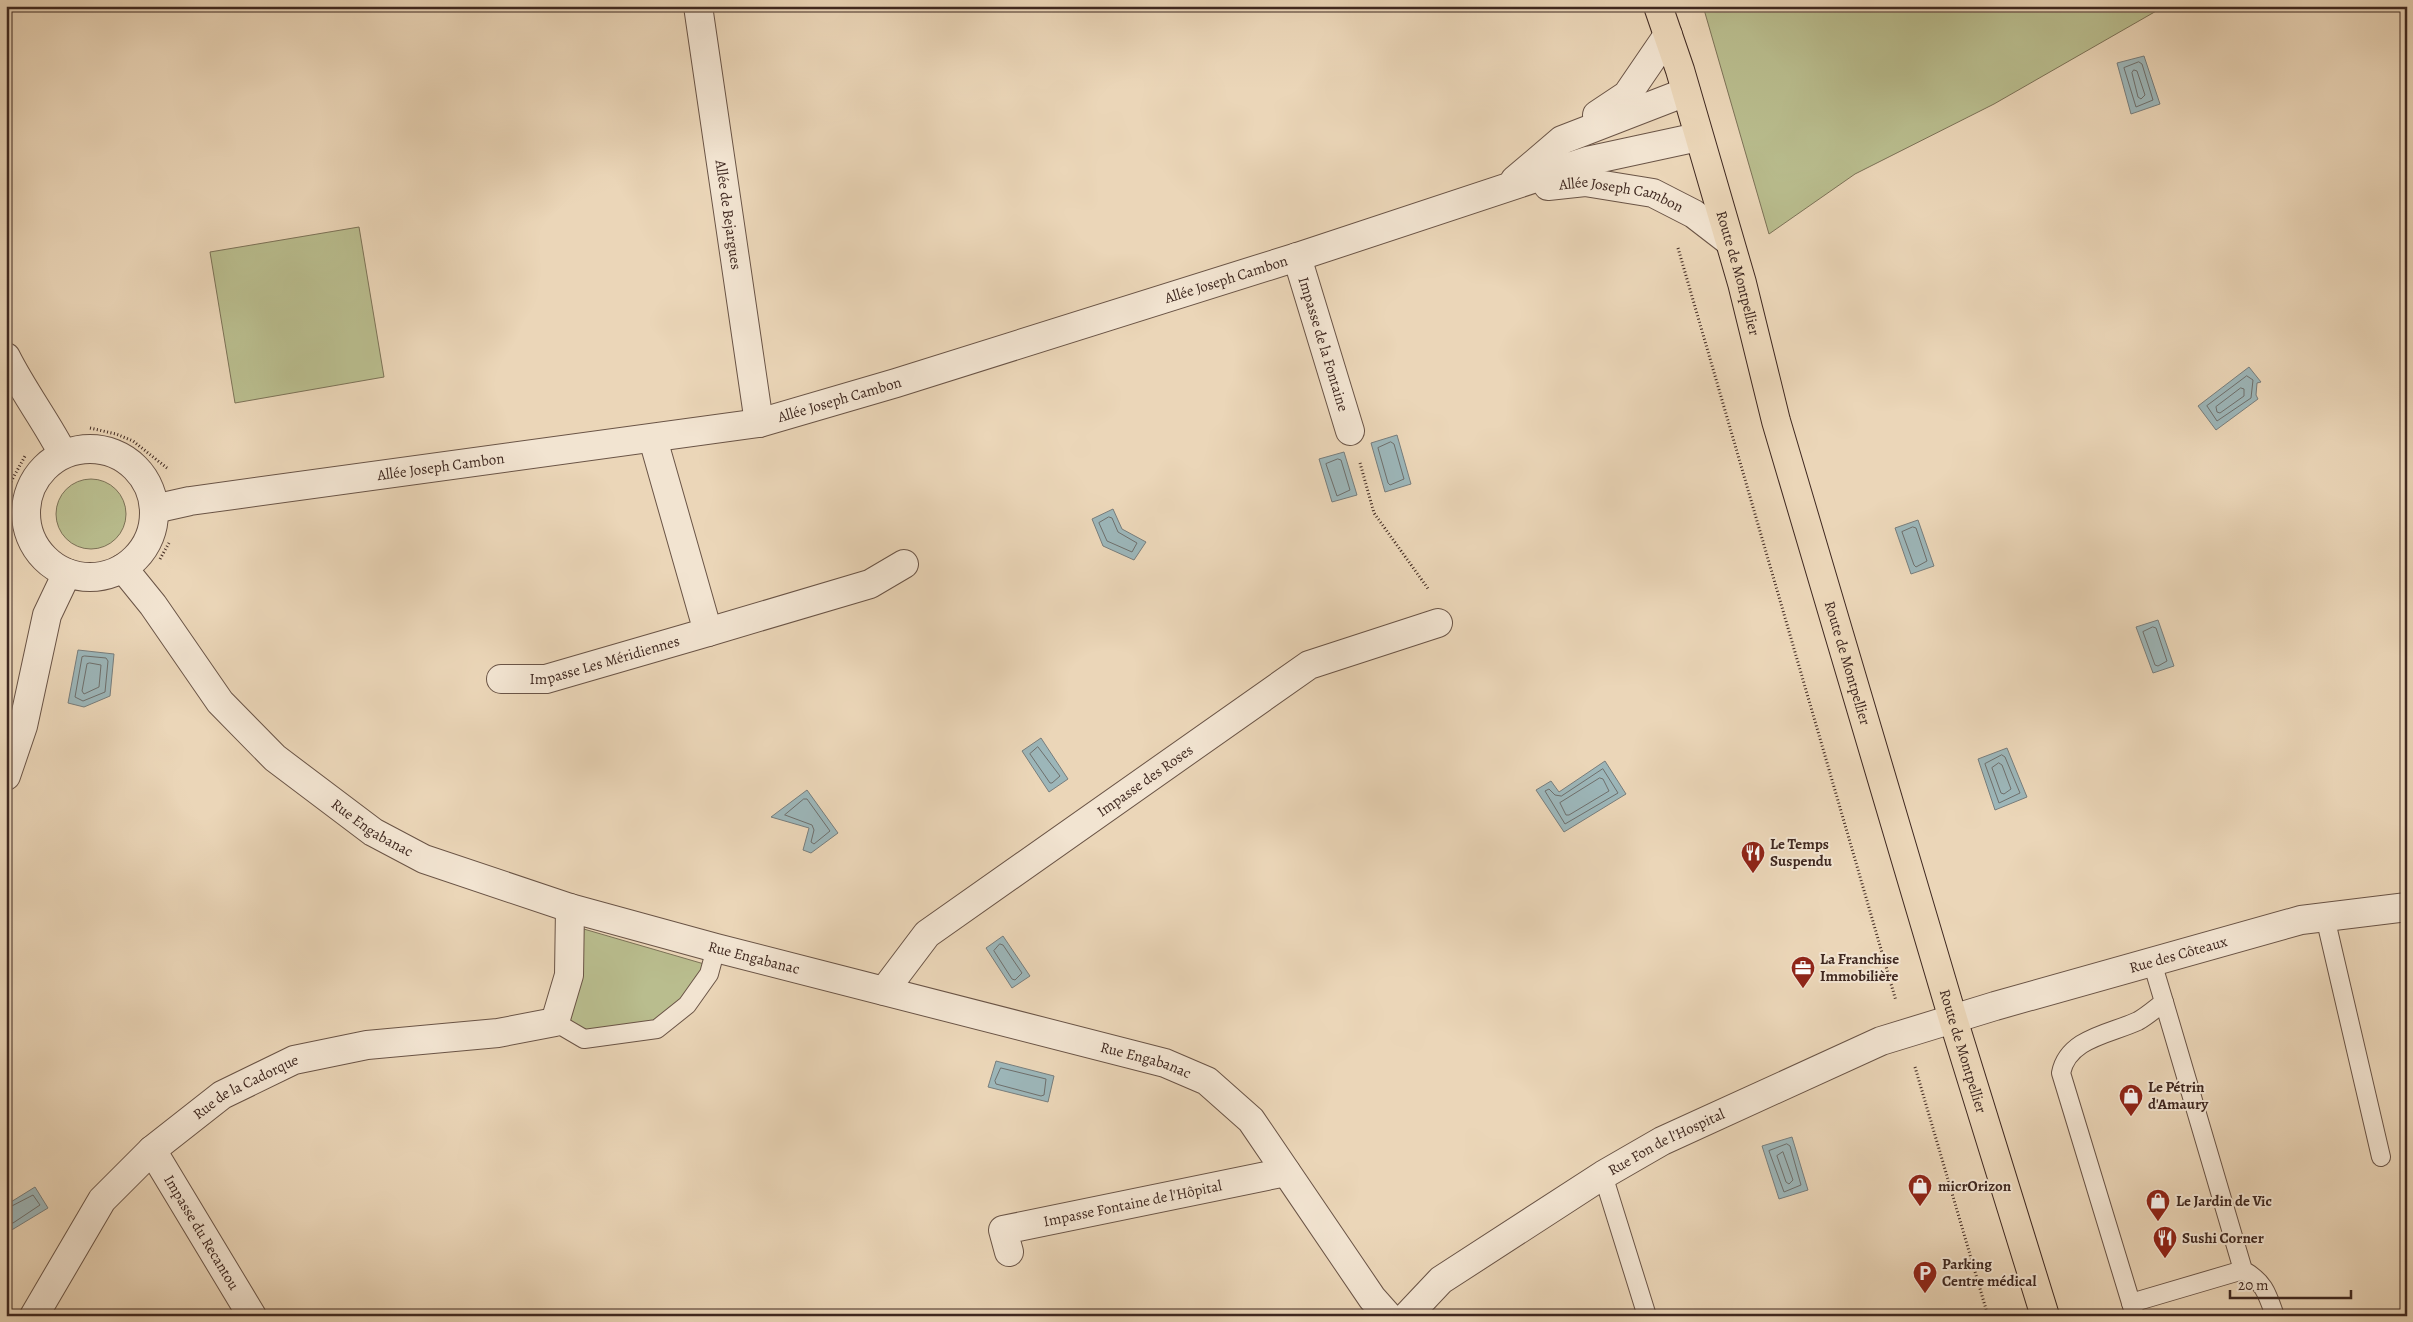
<svg xmlns="http://www.w3.org/2000/svg" width="2413" height="1322" font-family="Alegreya,serif">
<style>
.green{fill:#b9bd8e;stroke:#7c7257}
.water{fill:#9cb6b9;stroke:#777d7c}
.lines{fill:none;stroke-linecap:round;stroke-linejoin:round}
.shore{stroke:#6e6f6c;stroke-width:1}
.lane-casing{stroke:#6a5446;stroke-width:20}
.street-casing{stroke:#6a5446;stroke-width:30}
.primary-casing{stroke:#3f2820;stroke-width:30}
.path{stroke:#3f2820;stroke-width:3;stroke-dasharray:1 2.5;stroke-linecap:butt}
.lane{stroke:#f2e4d1;stroke-width:18}
.street{stroke:#f2e4d1;stroke-width:28}
.primary{stroke:#ebd6b8;stroke-width:28}
.labels{text-anchor:middle;stroke-width:4;stroke-linejoin:round;paint-order:stroke}
.street-label{font-size:15px;fill:#3f2820;stroke:#f2e4d1}
.poi-label{font-size:15px;font-weight:bold;fill:#3f2820;stroke:#f2e4d1;text-anchor:start}
</style>
<rect width="100%" height="100%" fill="#ebd6b8"/>
<filter id="stains"><feTurbulence type="fractalNoise" baseFrequency=".004" numOctaves="4"/><feColorMatrix values="0 0 0 0 .2 0 0 0 0 .09 0 0 0 0 .02 0 0 0 .5 -.17"/></filter>
<radialGradient id="worn" r=".72"><stop offset=".6" stop-color="#630" stop-opacity="0"/><stop offset="1" stop-color="#630" stop-opacity=".3"/></radialGradient>
<!-- green -->
<g class="green">
<polygon points="1703,6 2165,6 1994,104 1855,174 1769,234"/>
<polygon points="359,227 384,377 235,403 210,252"/>
<circle cx="91" cy="514" r="35"/>
<polygon points="570,925 711,966 657,1029 584,1039 555,1022"/>
</g>
<!-- water -->
<g class="water">
<polygon points="2144,56 2160,104 2131,114 2117,63"/>
<polygon points="2249,367 2261,382 2257,383 2256,395 2258,399 2216,430 2198,406"/>
<polygon points="1397,435 1411,484 1385,492 1371,443"/>
<polygon points="1344,452 1357,495 1332,502 1319,459"/>
<polygon points="1113,509 1122,529 1146,542 1134,560 1103,546 1092,519"/>
<polygon points="1918,520 1934,566 1911,574 1895,528"/>
<polygon points="2158,620 2174,666 2153,673 2136,627"/>
<polygon points="78,650 114,654 110,696 84,707 68,703"/>
<polygon points="1041,738 1068,779 1049,792 1022,751"/>
<polygon points="2007,748 2027,797 1995,810 1978,759"/>
<polygon points="1605,761 1626,794 1564,832 1536,790 1551,781 1559,792"/>
<polygon points="807,790 838,833 811,853 803,850 809,828 771,817"/>
<polygon points="1003,936 1030,976 1012,988 986,948"/>
<polygon points="996,1061 1054,1076 1048,1102 988,1087"/>
<polygon points="1792,1137 1808,1190 1779,1199 1762,1146"/>
<polygon points="35,1187 48,1208 10,1231 6,1224 6,1205"/>
</g>
<g class="lines">
<!-- shore -->
<g class="shore">
<polygon points="2139,62 2142,64 2153,100 2136,107 2124,68"/>
<polygon points="2134,70 2137,71 2145,95 2141,99 2138,97 2132,73"/>
<polygon points="2247,376 2253,380 2251,398 2217,421 2207,406"/>
<polygon points="2241,388 2244,389 2244,396 2220,413 2217,412 2216,407"/>
<polygon points="1391,442 1394,444 1404,479 1390,485 1388,483 1378,448"/>
<polygon points="1338,459 1341,460 1350,490 1337,496 1326,464"/>
<polygon points="1109,517 1112,518 1118,532 1137,543 1132,552 1107,541 1099,523"/>
<polygon points="1913,527 1916,528 1927,561 1916,567 1914,565 1902,532"/>
<polygon points="2153,627 2156,628 2167,661 2158,666 2155,665 2143,632"/>
<polygon points="85,656 106,658 108,661 105,692 83,701 75,697 82,657"/>
<polygon points="90,663 101,665 99,687 84,694 82,691 87,664"/>
<polygon points="1038,747 1060,776 1052,783 1050,783 1030,754"/>
<polygon points="2002,755 2005,757 2020,793 1999,803 1985,764"/>
<polygon points="1999,763 2002,765 2011,789 2004,794 2001,793 1992,768"/>
<polygon points="1603,769 1618,793 1565,824 1545,791 1549,789 1555,795 1561,796"/>
<polygon points="1600,778 1603,779 1609,791 1569,815 1566,815 1560,803"/>
<polygon points="804,799 807,799 830,831 814,844 811,842 814,830 812,825 785,815"/>
<polygon points="1000,944 1003,945 1022,973 1015,980 1012,979 994,951"/>
<polygon points="1001,1068 1046,1079 1044,1095 1041,1096 996,1084 995,1081"/>
<polygon points="1787,1144 1790,1146 1801,1185 1784,1192 1769,1151"/>
<polygon points="1783,1152 1793,1180 1789,1184 1786,1182 1777,1156"/>
<polyline points="6,1209 33,1195 40,1205 13,1223 6,1223"/>
</g>
<defs>
<g id="lane">
<polyline points="2325,917 2381,1157"/>
<path d="M2164,1002l79,268c21,12 24,23 32,46"/>
<polyline points="555,1022 584,1039 657,1029 687,1005 709,974 716,948"/>
<polyline points="1603,1175 1647,1316"/>
<polyline points="2131,1303 2243,1270"/>
<path d="M2135,1316l-74,-243c7,-35 49,-39 77,-52 9,-5 18,-13 26,-19l-12,-40"/>
</g>
<g id="street">
<path id="s1" d="M698,6l61,417"/>
<polyline points="1597,115 1627,95 1668,35"/>
<polyline points="1515,180 1562,140 1686,92"/>
<path id="s2" d="M1548,186l37,-4 68,11 41,21 35,27"/>
<path id="s3" d="M1297,257l53,174"/>
<path d="M6,357c17,34 40,64 57,97"/>
<circle cx="90" cy="513" r="64"/>
<path id="s4" d="M154,509l36,-8 569,-78 137,-40 401,-126 290,-96 111,-24"/>
<path id="s5" d="M123,568l30,37 67,97 55,56 98,74 51,27 146,49 146,40 449,115 42,18 44,39 121,178 16,18"/>
<polyline points="708,632 870,584 904,564"/>
<path id="s6" d="M501,679h45l162,-47 -55,-193"/>
<polyline points="6,776 23,726 47,615 67,573"/>
<path id="s7" d="M884,991l43,-57 382,-269 129,-42"/>
<path id="s8" d="M152,1150l100,166"/>
<path id="s9" d="M1009,1252l-6,-22 283,-58"/>
<path id="s10" d="M34,1316l68,-116 50,-50 70,-55 72,-35 73,-15 131,-12 57,-11 14,-47 1,-67"/>
<path id="s11" d="M1407,1316l34,-36 162,-105 59,-34 219,-100 114,-35 306,-86 106,-13"/>
</g>
<g id="primary">
<path id="s12" d="M1658,6l22,64 62,213 34,138 63,213 114,385 92,297"/>
</g>
</defs>
<!-- lane casing -->
<use href="#lane" class="lane-casing"/>
<!-- street casing -->
<use href="#street" class="street-casing"/>
<!-- primary casing -->
<use href="#primary" class="primary-casing"/>
<!-- path -->
<g class="path">
<polyline points="1678,248 1896,1001"/>
<polyline points="90,428 116,434 133,441 167,468"/>
<polyline points="1360,463 1374,513 1429,590"/>
<polyline points="6,491 25,456"/>
<polyline points="160,559 169,543"/>
<polyline points="1915,1067 1988,1316"/>
</g>
<!-- lane -->
<use href="#lane" class="lane"/>
<!-- street -->
<use href="#street" class="street"/>
<!-- primary -->
<use href="#primary" class="primary"/>
</g>
<!-- icons -->
<defs>
<symbol id="restaurant-pin" viewBox="-11 -11 22 30"><path d="M0 17L-7.5 6A9.5 9.5 0 1 1 7.5 6Z" fill="#8f2418" stroke="#f2e4d1"/><path d="M-5-6h1v4h1v-4h1v4h1v-4h1v5L-1.5 .5V6h-2V.5L-5-1ZM5-6V6H3V1.5H1.5Q1.5-4 5-6Z" fill="#fff"/></symbol>
<symbol id="office-pin" viewBox="-11 -11 22 30"><path d="M0 17L-7.5 6A9.5 9.5 0 1 1 7.5 6Z" fill="#8f2418" stroke="#f2e4d1"/><path d="M-6-3h4V-5.5h4V-3h4V5H-6ZM-1-4.5V-3h2v-1.5ZM-6 0V1H6V0Z" fill="#fff"/></symbol>
<symbol id="shop-pin" viewBox="-11 -11 22 30"><path d="M0 17L-7.5 6A9.5 9.5 0 1 1 7.5 6Z" fill="#8f2418" stroke="#f2e4d1"/><path d="M-5-2.5h2.3a2.7 3.5 0 0 1 5.4 0H5L5.5 6h-11ZM-1.5-2.5h3a1.5 2.3 0 0 0-3 0Z" fill="#fff"/></symbol>
<symbol id="parking-pin" viewBox="-11 -11 22 30"><path d="M0 17L-7.5 6A9.5 9.5 0 1 1 7.5 6Z" fill="#8f2418" stroke="#f2e4d1"/><path d="M-3.5-5.5H1a3.5 3.5 0 0 1 0 7H-1V5.5H-3.5ZM-1-3.4V-.6H.8a1.4 1.4 0 0 0 0-2.8Z" fill="#fff"/></symbol>
</defs>
<g fill-rule="evenodd">
<use href="#restaurant-pin" x="1739" y="839" width="28" height="38"/>
<use href="#office-pin" x="1789" y="954" width="28" height="38"/>
<use href="#shop-pin" x="2117" y="1082" width="28" height="38"/>
<use href="#shop-pin" x="1906" y="1172" width="28" height="38"/>
<use href="#shop-pin" x="2144" y="1187" width="28" height="38"/>
<use href="#restaurant-pin" x="2151" y="1224" width="28" height="38"/>
<use href="#parking-pin" x="1911" y="1259" width="28" height="38"/>
</g>
<g class="labels">
<!-- street labels -->
<g class="street-label">
<text dy="5" stroke="none"><textPath href="#s2" startOffset="75">Allée Joseph Cambon</textPath></text>
<text dy="5" stroke="none"><textPath href="#s1" startOffset="211">Allée de Bejargues</textPath></text>
<text dy="5" stroke="none"><textPath href="#s12" startOffset="279">Route de Montpellier</textPath></text>
<text dy="5" stroke="none"><textPath href="#s4" startOffset="1100">Allée Joseph Cambon</textPath></text>
<text dy="5" stroke="none"><textPath href="#s3" startOffset="91">Impasse de la Fontaine</textPath></text>
<text dy="5" stroke="none"><textPath href="#s4" startOffset="695">Allée Joseph Cambon</textPath></text>
<text dy="5" stroke="none"><textPath href="#s4" startOffset="290">Allée Joseph Cambon</textPath></text>
<text dy="5" stroke="none"><textPath href="#s6" startOffset="106">Impasse Les Méridiennes</textPath></text>
<text dy="5" stroke="none"><textPath href="#s12" startOffset="684">Route de Montpellier</textPath></text>
<text dy="5" stroke="none"><textPath href="#s7" startOffset="338">Impasse des Roses</textPath></text>
<text dy="5" stroke="none"><textPath href="#s5" startOffset="364">Rue Engabanac</textPath></text>
<text dy="5" stroke="none"><textPath href="#s11" startOffset="861">Rue des Côteaux</textPath></text>
<text dy="5" stroke="none"><textPath href="#s5" startOffset="769">Rue Engabanac</textPath></text>
<text dy="5" stroke="none"><textPath href="#s12" startOffset="1089">Route de Montpellier</textPath></text>
<text dy="5" stroke="none"><textPath href="#s5" startOffset="1174">Rue Engabanac</textPath></text>
<text dy="5" stroke="none"><textPath href="#s10" startOffset="319">Rue de la Cadorque</textPath></text>
<text dy="5" stroke="none"><textPath href="#s11" startOffset="314">Rue Fon de l'Hospital</textPath></text>
<text dy="5" stroke="none"><textPath href="#s9" startOffset="155">Impasse Fontaine de l'Hôpital</textPath></text>
<text dy="5" stroke="none"><textPath href="#s8" startOffset="96">Impasse du Recantou</textPath></text>
</g>
<!-- poi labels -->
<g class="poi-label">
<text x="1770" y="849">Le Temps<tspan x="1770" dy="17">Suspendu</tspan></text>
<text x="1820" y="964">La Franchise<tspan x="1820" dy="17">Immobilière</tspan></text>
<text x="2148" y="1092">Le Pétrin<tspan x="2148" dy="17">d'Amaury</tspan></text>
<text x="1938" y="1191">micrOrizon</text>
<text x="2176" y="1206">Le Jardin de Vic</text>
<text x="2182" y="1243">Sushi Corner</text>
<text x="1942" y="1269">Parking<tspan x="1942" dy="17">Centre médical</tspan></text>
</g>
</g>
<!-- margin -->
<rect width="2413" height="1322" fill="none" stroke="#ebd6b8" stroke-width="25"/>
<rect x="8" y="8" width="2398" height="1307" fill="none" stroke="#3f2820" stroke-width="2.5"/>
<rect x="12" y="12" width="2388" height="1297" fill="none" stroke="#3f2820"/>
<!-- scale -->
<path d="M2230 1290v8h121v-8" fill="none" stroke="#3f2820" stroke-width="2.5"/>
<text x="2238" y="1290" font-size="15" fill="#3f2820" stroke="#f2e4d1" stroke-width="4" paint-order="stroke">20 m</text>
<rect width="100%" height="100%" filter="url(#stains)"/>
<rect width="100%" height="100%" fill="url(#worn)"/>
</svg>
